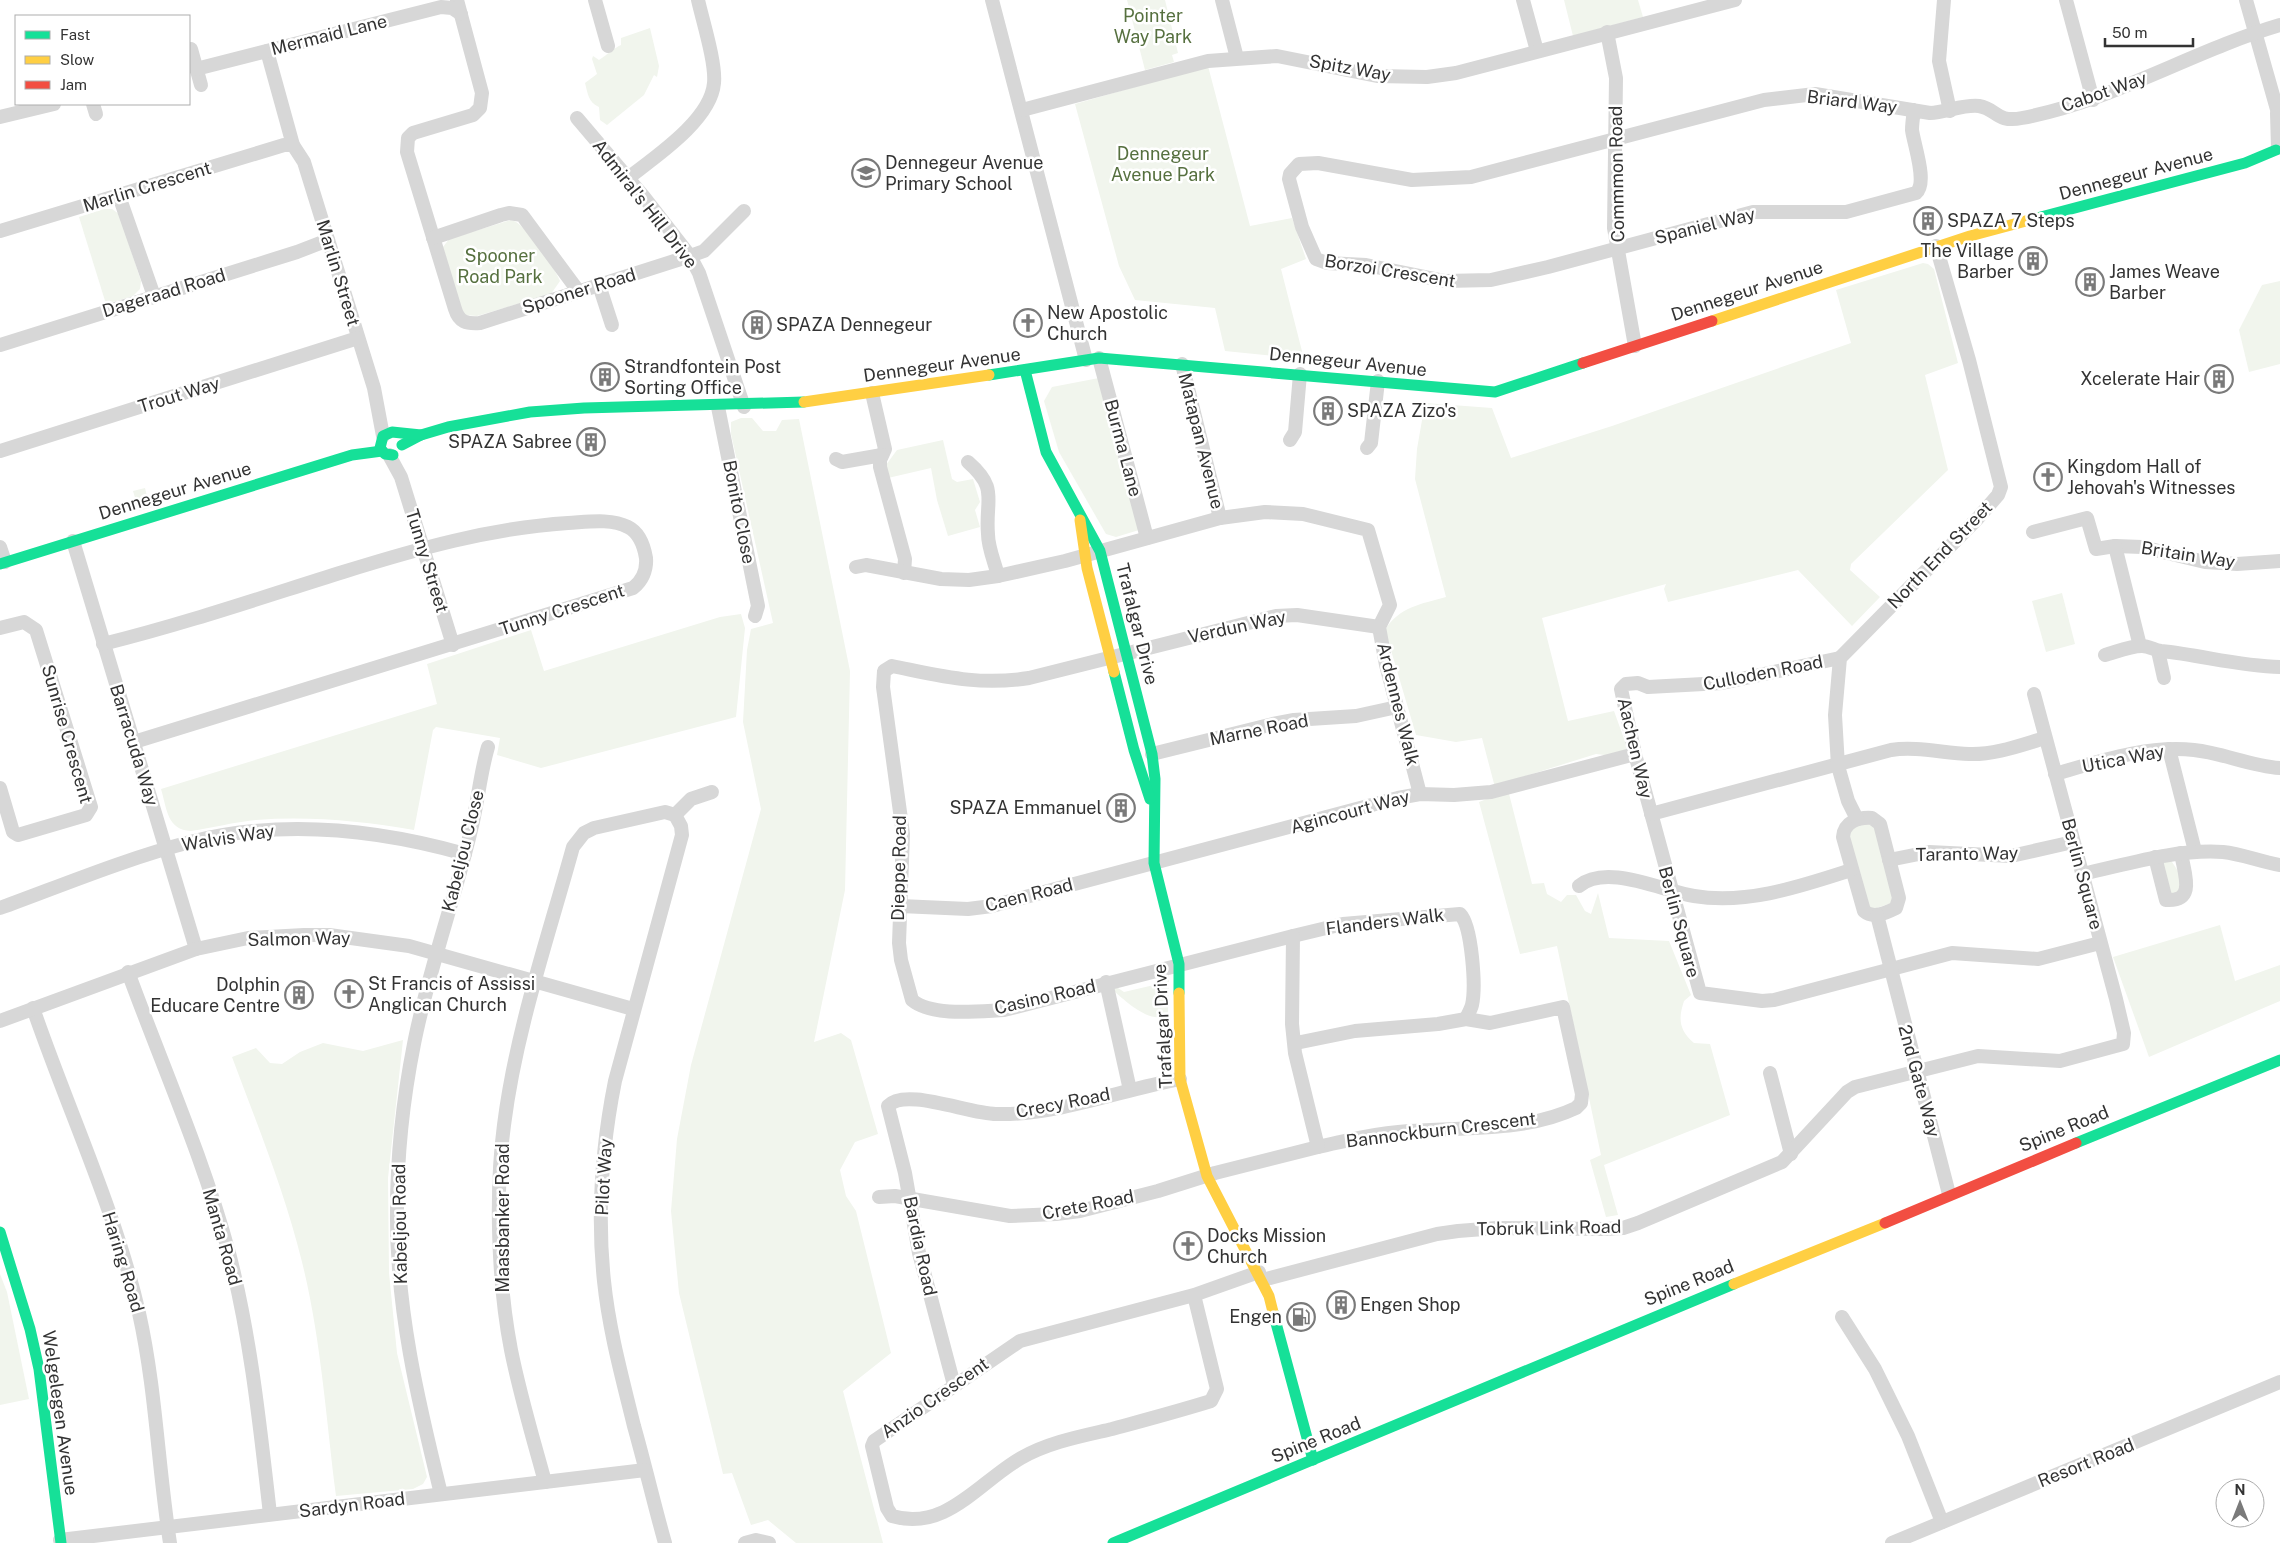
<svg xmlns="http://www.w3.org/2000/svg" width="2280" height="1543" font-family="'Public Sans',sans-serif">
<style>
.green{fill:#f1f5ed}
.lines{fill:none;stroke-linecap:round;stroke-linejoin:round}
.street{stroke:#d7d7d7;stroke-width:14}
.fast{stroke:#16e098;stroke-width:11}
.slow{stroke:#ffcf43;stroke-width:11}
.jam{stroke:#f24e42;stroke-width:11}
.labels{text-anchor:middle;stroke-width:5;stroke-linejoin:round;paint-order:stroke}
.park-label{font-size:18px;fill:#56703f;stroke:#fff}
.street-label{font-size:18px;fill:#333;stroke:#fff}
.poi-label{font-size:18px;fill:#333;stroke:#fff;text-anchor:start}
</style>
<rect width="100%" height="100%" fill="#fff"/>
<!-- green -->
<g class="green">
<polygon points="1127,0 1165,0 1178,53 1172,55 1174,62 1145,70"/>
<polygon points="1564,0 1638,0 1643,17 1573,36"/>
<path d="M650,28l9,38 -2,11 -3,-2 -10,20 -37,30 -7,-5 -1,-13c-11,-5 -11,-13 -14,-24l12,-9 -5,-15 1,-3 6,4c8,-5 15,-12 22,-15v-7z"/>
<polygon points="1208,66 1250,226 1292,218 1306,259 1281,269 1304,359 1225,351 1215,308 1135,300 1119,266 1075,104"/>
<polygon points="104,209 112,209 119,214 141,281 140,289 133,296 106,304 79,217"/>
<path d="M511,220c14,2 43,47 49,61l-9,13 -74,22 -12,-1 -4,-5 -18,-63 6,-8z"/>
<path d="M1923,263l5,1 6,5 24,94 -33,12 23,95 -97,94 -1,6 30,27 -28,29 -54,-56 -130,32 -4,-13 2,-5 -124,34 26,103 46,-10 13,36 -1,3 -13,6 -17,-2 -90,28 26,102 12,-1 3,11 14,8 6,-7h9l9,16 6,3 7,-21 11,45 60,3 22,54 -7,6c-6,18 -5,29 10,42l16,1 20,71 -126,50 14,50 -12,2 -16,-57 11,-5 -44,-209 -37,8 -41,-152 18,-7 -15,-57 -26,4 -40,-7 -31,-105c14,-23 36,-26 61,-33l-31,-118 2,-30 8,-46 67,5 19,50 101,-32 239,-83 -15,-53z"/>
<polygon points="2280,281 2280,364 2249,372 2239,330 2262,285"/>
<polygon points="1099,378 1139,530 1116,537 1106,534 1059,452 1044,401 1052,387"/>
<polygon points="741,418 752,418 763,431 776,431 782,420 799,419 850,671 845,890 814,1042 841,1033 851,1040 878,1134 855,1142 840,1170 846,1196 856,1211 891,1353 843,1391 883,1543 796,1543 768,1520 751,1525 732,1473 723,1474 679,1293 671,1211 677,1139 691,1065 761,809 743,722 747,650 751,629 773,623 731,434 731,422"/>
<polygon points="943,440 952,479 957,482 973,479 980,502 975,510 980,527 948,536 937,500 931,468 888,478 886,465 897,450"/>
<polygon points="145,488 148,500 154,498 156,506 139,511 133,491"/>
<polygon points="2062,593 2075,644 2046,652 2032,601"/>
<path d="M741,614l4,14 -9,89 -195,51 -44,-13 3,-17 -64,-11 -3,3 -19,100c-52,-9 -105,-14 -158,-10 -22,2 -44,8 -65,11 -24,-1 -24,-22 -30,-42l276,-85 -10,-40 104,-34 13,41 176,-54z"/>
<polygon points="1867,822 1875,825 1894,902 1874,909 1868,907 1847,831"/>
<polygon points="2170,859 2180,874 2182,888 2172,897 2162,864"/>
<polygon points="2220,925 2235,981 2280,965 2280,1001 2149,1057 2113,957"/>
<path d="M1160,974h8l1,3 -1,36c-14,15 -44,-13 -55,-23l2,-4 9,6 30,-7 4,-3z"/>
<path d="M403,1040l-15,138 1,95 8,80 30,124 -4,7 -10,5 -77,7c-10,-78 -15,-158 -34,-234 -17,-70 -45,-138 -70,-205l24,-9 14,15 12,1 18,-12 23,-9 40,8z"/>
<polygon points="0,1274 7,1292 29,1399 0,1405"/>
</g>
<g class="lines">
<!-- street -->
<g class="street">
<path d="M457,0l25,93 -2,15 -7,7 -60,18 -5,5 -1,14 48,157c4,13 11,15 25,14l210,-67 14,-5 40,-40"/>
<polyline points="595,0 608,46"/>
<polyline points="992,0 1086,360"/>
<polyline points="1222,0 1237,58"/>
<polyline points="1523,0 1537,51"/>
<polyline points="1944,0 1939,61 1950,111"/>
<polyline points="2066,0 2093,100"/>
<polyline points="2246,0 2280,120"/>
<polyline points="1607,32 1616,78 1614,228 1635,346"/>
<polyline points="191,49 201,85"/>
<polyline points="267,51 293,145 304,162 374,388 383,436"/>
<polyline points="196,69 441,7 452,8 461,14"/>
<polyline points="93,104 96,114"/>
<polyline points="1022,110 1208,61 1277,56 1377,76 1427,77 1456,73 1735,0"/>
<path d="M1914,110c-1,7 -2,14 -2,20 2,15 16,53 4,63l-70,19h-93l-205,55 -57,13 -46,1 -79,-16 -39,-2 -11,-4 -14,-32 -13,-48 1,-5 9,-10 19,-1 94,17 59,-3 293,-77 51,-6 115,19c16,-1 35,-9 49,-7 18,3 17,17 43,12 91,-17 170,-67 258,-93"/>
<polyline points="2277,113 2278,148"/>
<polyline points="0,117 54,104"/>
<polyline points="577,118 644,197 690,256 699,273 744,407"/>
<path d="M628,178c27,-21 83,-58 86,-95 2,-20 -11,-61 -16,-83"/>
<polyline points="119,196 154,296"/>
<polyline points="0,231 284,145 293,145"/>
<polyline points="433,238 501,215 509,213 522,215 579,292"/>
<polyline points="599,285 612,325"/>
<polyline points="0,345 297,252 328,240"/>
<polyline points="1099,358 1147,538"/>
<polyline points="1182,364 1220,518"/>
<polyline points="872,393 885,449 880,460 880,467 905,559 904,573"/>
<polyline points="718,407 758,606 755,616"/>
<polyline points="1290,440 1295,432 1300,374"/>
<polyline points="1367,448 1371,443 1378,381"/>
<polyline points="0,451 358,338"/>
<polyline points="389,455 401,477 453,645"/>
<polyline points="836,459 842,462 882,455"/>
<path d="M968,462c31,27 17,37 20,72 0,14 7,29 10,42"/>
<polyline points="2033,532 2087,518 2096,549 2115,546 2142,547 2205,562 2237,564 2280,561"/>
<polyline points="73,541 196,949"/>
<polyline points="2115,546 2140,646"/>
<polyline points="0,547 5,562"/>
<polyline points="856,567 866,565 941,579 969,580 998,576 1065,561 1220,518 1265,512 1303,514 1368,530 1390,605 1379,627 1386,665 1420,794"/>
<polyline points="0,628 24,622 36,630 91,807 86,815 18,835 13,832 0,788"/>
<path d="M103,644c81,-20 160,-47 240,-72 74,-23 147,-44 225,-49 19,-1 43,-5 60,4 12,6 16,19 18,31 1,12 -4,23 -13,30l-499,154"/>
<polyline points="2158,651 2164,678"/>
<path d="M2105,655c11,-3 25,-9 37,-9 7,0 12,4 19,5 40,4 78,15 119,16"/>
<polyline points="1840,658 1722,683 1648,687 1638,683 1626,684 1621,689 1635,754 1700,993 1762,1001 1774,1000 1952,953 2038,959 2100,943"/>
<polyline points="2169,749 2195,851"/>
<polyline points="1152,754 1273,724 1294,720 1356,716 1397,707"/>
<path d="M2055,774c45,-13 92,-29 139,-24 29,3 56,16 86,18"/>
<path d="M1651,814l240,-64c25,-4 52,3 78,4 26,1 52,-9 76,-16"/>
<polyline points="675,815 691,799 712,792"/>
<path d="M1872,818l8,6 19,74 -3,10c-10,5 -23,11 -32,3l-21,-74c1,-15 15,-20 29,-19z"/>
<polyline points="1857,819 1848,801 1838,766 1835,715 1840,658 1978,518 1998,495 2001,487 1969,360 1936,246"/>
<path d="M2155,857l11,43c31,2 18,-27 15,-47"/>
<polyline points="1889,860 1929,852 2011,856 2073,842"/>
<path d="M2082,874c47,-10 92,-25 141,-22 19,2 38,10 57,13"/>
<path d="M1579,886c28,-23 83,5 115,10 53,9 107,-10 157,-26"/>
<polyline points="900,906 968,909 992,906 1398,798 1420,794 1454,795 1491,792 1635,754"/>
<path d="M0,908c63,-23 125,-49 190,-66 91,-23 186,-13 275,12"/>
<polyline points="1877,915 1949,1194"/>
<path d="M1293,936l50,-12 117,-10c12,12 16,73 12,91 -1,4 -4,9 -6,14"/>
<path d="M128,972c34,93 75,185 101,281 22,85 31,174 41,261"/>
<polyline points="1106,982 1130,1090"/>
<path d="M33,1008c35,102 82,201 106,305 17,76 19,154 31,230"/>
<polyline points="0,1021 196,949 248,938 304,935 329,935 409,946 633,1009"/>
<path d="M1296,1043l59,-12 83,-7 28,-5 24,4 73,-16 19,87 -1,9 -5,5c-50,24 -113,19 -167,23 -31,2 -61,9 -91,16"/>
<polyline points="1770,1073 1791,1154"/>
<path d="M879,1197l16,-1 115,20 46,-2 24,-3 78,-20 57,-18 103,-26 -23,-94 -3,-29 1,-88 -289,74c-24,1 -72,7 -92,-10l-11,-40 -2,-17 4,-109 -20,-147 1,-16 8,-5c50,10 86,20 137,12l247,-62 21,-1 82,12"/>
<polyline points="1262,1280 1437,1234 1458,1231 1497,1228 1604,1229 1623,1228 1638,1223 1782,1162 1847,1092 1855,1087 1978,1056 2060,1061 2123,1044 2124,1033 2116,999 2034,694"/>
<path d="M1194,1295l23,94 -6,12c-32,10 -66,19 -99,28 -30,7 -63,13 -91,29 -42,24 -75,74 -129,58l-5,-8 -15,-62 2,-5 146,-100 174,-46 65,-23"/>
<polyline points="1842,1317 1875,1369 1908,1436 1942,1522"/>
<path d="M954,1385l-35,-132 -14,-80 -17,-67c17,-19 81,8 108,8 60,2 124,-24 184,-35"/>
<path d="M545,1482c-12,-44 -25,-87 -34,-132 -13,-67 -16,-157 -7,-225 12,-95 44,-187 69,-278l11,-14 10,-5 71,-16 10,3 6,11 1,9 -67,246c-13,65 -18,133 -11,200 5,49 18,96 30,145 11,39 20,78 31,117"/>
<path d="M441,1494c-23,-93 -45,-186 -44,-282 0,-57 6,-113 17,-168 14,-72 40,-142 57,-214 7,-28 9,-56 17,-83"/>
<polyline points="60,1540 645,1470"/>
<polyline points="745,1543 756,1540 769,1543"/>
<polyline points="1892,1543 2280,1382"/>
</g>
<!-- fast -->
<g class="fast">
<polyline points="2037,218 2245,163 2276,150"/>
<polyline points="1025,370 1046,452 1100,551 1152,754 1155,779 1154,863 1179,964 1179,993"/>
<polyline points="989,375 1099,358 1495,392 1583,363"/>
<polyline points="402,445 421,435 448,427 530,412 584,408 804,402"/>
<polyline points="393,455 385,454 380,448 383,436 392,432 421,435"/>
<polyline points="0,564 352,455 382,451"/>
<polyline points="1114,672 1134,750 1150,799"/>
<polyline points="2076,1143 2280,1060"/>
<polyline points="0,1232 30,1329 39,1369 61,1543"/>
<polyline points="1273,1312 1313,1460"/>
<polyline points="1113,1543 1734,1284"/>
</g>
<!-- slow -->
<g class="slow">
<polyline points="1712,321 1970,236 2037,218"/>
<polyline points="804,402 989,375"/>
<polyline points="1080,520 1087,568 1114,672"/>
<polyline points="1179,993 1180,1079 1207,1176 1269,1296 1273,1312"/>
<polyline points="1734,1284 1885,1223"/>
</g>
<!-- jam -->
<g class="jam">
<polyline points="1583,363 1712,321"/>
<polyline points="1885,1223 2076,1143"/>
</g>
</g>
<!-- icons -->
<defs>
<symbol id="school-ring" viewBox="-11 -11 22 22"><circle r="9.5" fill="#fff" stroke="#7a7a7a" stroke-width="1.5"/><path d="M0-5L7-2L0 1L-7-2ZM-4 1L0 2.5L4 1V4Q0 6-4 4Z" fill="#7a7a7a"/></symbol>
<symbol id="building-ring" viewBox="-11 -11 22 22"><circle r="9.5" fill="#fff" stroke="#7a7a7a" stroke-width="1.5"/><path d="M-4-6H4V6H1V3H-1V6H-4ZM-2.5-4.3h1.7v1.8h-1.7ZM.8-4.3h1.7v1.8H.8ZM-2.5-1h1.7V.8h-1.7ZM.8-1h1.7V.8H.8Z" fill="#7a7a7a"/></symbol>
<symbol id="church-ring" viewBox="-11 -11 22 22"><circle r="9.5" fill="#fff" stroke="#7a7a7a" stroke-width="1.5"/><path d="M-1.2-6h2.4v3.5h3.3v2.4h-3.3V6h-2.4V-.1h-3.3v-2.4h3.3Z" fill="#7a7a7a"/></symbol>
<symbol id="fuel-ring" viewBox="-11 -11 22 22"><circle r="9.5" fill="#fff" stroke="#7a7a7a" stroke-width="1.5"/><path d="M-5.5-6h7V0h2V4h1.3V-2.5L3-4.5l.8-.8L6-3V5H2.5V1h-1V6h-7ZM-4.2-4.7v3.2H.2V-4.7Z" fill="#7a7a7a"/></symbol>
</defs>
<g fill-rule="evenodd">
<use href="#school-ring" x="850" y="157" width="32" height="32"/>
<use href="#building-ring" x="1912" y="205" width="32" height="32"/>
<use href="#building-ring" x="2017" y="245" width="32" height="32"/>
<use href="#building-ring" x="2074" y="266" width="32" height="32"/>
<use href="#church-ring" x="1012" y="307" width="32" height="32"/>
<use href="#building-ring" x="741" y="309" width="32" height="32"/>
<use href="#building-ring" x="589" y="361" width="32" height="32"/>
<use href="#building-ring" x="2203" y="363" width="32" height="32"/>
<use href="#building-ring" x="1312" y="395" width="32" height="32"/>
<use href="#building-ring" x="575" y="426" width="32" height="32"/>
<use href="#church-ring" x="2032" y="461" width="32" height="32"/>
<use href="#building-ring" x="1105" y="792" width="32" height="32"/>
<use href="#church-ring" x="333" y="978" width="32" height="32"/>
<use href="#building-ring" x="283" y="979" width="32" height="32"/>
<use href="#church-ring" x="1172" y="1230" width="32" height="32"/>
<use href="#building-ring" x="1325" y="1289" width="32" height="32"/>
<use href="#fuel-ring" x="1285" y="1301" width="32" height="32"/>
</g>
<g class="labels">
<!-- park labels -->
<g class="park-label">
<text x="1153" y="22">Pointer<tspan x="1153" dy="21">Way Park</tspan></text>
<text x="1163" y="160">Dennegeur<tspan x="1163" dy="21">Avenue Park</tspan></text>
<text x="500" y="262">Spooner<tspan x="500" dy="21">Road Park</tspan></text>
</g>
<!-- street labels -->
<g class="street-label">
<text transform="translate(329 35) rotate(-14)" y="6">Mermaid Lane</text>
<text transform="translate(1350 68) rotate(10)" y="6">Spitz Way</text>
<text transform="translate(2104 92) rotate(-19)" y="6">Cabot Way</text>
<text transform="translate(1852 102) rotate(7)" y="6">Briard Way</text>
<text transform="translate(1617 174) rotate(-91)" y="6">Commmon Road</text>
<text transform="translate(2136 174) rotate(-15)" y="6">Dennegeur Avenue</text>
<text transform="translate(147 187) rotate(-17)" y="6">Marlin Crescent</text>
<text transform="translate(645 204) rotate(52)" y="6">Admiral's Hill Drive</text>
<text transform="translate(1705 226) rotate(-14)" y="6">Spaniel Way</text>
<text transform="translate(1390 271) rotate(9)" y="6">Borzoi Crescent</text>
<text transform="translate(338 273) rotate(73)" y="6">Marlin Street</text>
<text transform="translate(579 291) rotate(-17)" y="6">Spooner Road</text>
<text transform="translate(1747 291) rotate(-18)" y="6">Dennegeur Avenue</text>
<text transform="translate(164 293) rotate(-17)" y="6">Dageraad Road</text>
<text transform="translate(1348 362) rotate(6)" y="6">Dennegeur Avenue</text>
<text transform="translate(942 365) rotate(-8)" y="6">Dennegeur Avenue</text>
<text transform="translate(179 395) rotate(-17)" y="6">Trout Way</text>
<text transform="translate(1201 441) rotate(76)" y="6">Matapan Avenue</text>
<text transform="translate(1123 448) rotate(75)" y="6">Burma Lane</text>
<text transform="translate(175 491) rotate(-17)" y="6">Dennegeur Avenue</text>
<text transform="translate(739 512) rotate(79)" y="6">Bonito Close</text>
<text transform="translate(1940 555) rotate(-46)" y="6">North End Street</text>
<text transform="translate(2188 555) rotate(9)" y="6">Britain Way</text>
<text transform="translate(427 561) rotate(73)" y="6">Tunny Street</text>
<text transform="translate(562 610) rotate(-18)" y="6">Tunny Crescent</text>
<text transform="translate(1137 624) rotate(76)" y="6">Trafalgar Drive</text>
<text transform="translate(1237 627) rotate(-12)" y="6">Verdun Way</text>
<text transform="translate(1763 673) rotate(-11)" y="6">Culloden Road</text>
<text transform="translate(1398 704) rotate(76)" y="6">Ardennes Walk</text>
<text transform="translate(1259 730) rotate(-11)" y="6">Marne Road</text>
<text transform="translate(67 734) rotate(74)" y="6">Sunrise Crescent</text>
<text transform="translate(134 745) rotate(73)" y="6">Barracuda Way</text>
<text transform="translate(1635 748) rotate(77)" y="6">Aachen Way</text>
<text transform="translate(2123 759) rotate(-11)" y="6">Utica Way</text>
<text transform="translate(1350 812) rotate(-15)" y="6">Agincourt Way</text>
<text transform="translate(228 838) rotate(-9)" y="6">Walvis Way</text>
<text transform="translate(463 851) rotate(-76)" y="6">Kabeljou Close</text>
<text transform="translate(1967 854) rotate(-1)" y="6">Taranto Way</text>
<text transform="translate(899 868) rotate(-89)" y="6">Dieppe Road</text>
<text transform="translate(2082 874) rotate(75)" y="6">Berlin Square</text>
<text transform="translate(1029 895) rotate(-14)" y="6">Caen Road</text>
<text transform="translate(1385 922) rotate(-7)" y="6">Flanders Walk</text>
<text transform="translate(1679 922) rotate(75)" y="6">Berlin Square</text>
<text transform="translate(299 939) rotate(-1)" y="6">Salmon Way</text>
<text transform="translate(1045 997) rotate(-13)" y="6">Casino Road</text>
<text transform="translate(1163 1026) rotate(-93)" y="6">Trafalgar Drive</text>
<text transform="translate(1919 1081) rotate(75)" y="6">2nd Gate Way</text>
<text transform="translate(1063 1103) rotate(-11)" y="6">Crecy Road</text>
<text transform="translate(2064 1129) rotate(-22)" y="6">Spine Road</text>
<text transform="translate(1441 1130) rotate(-7)" y="6">Bannockburn Crescent</text>
<text transform="translate(604 1177) rotate(-87)" y="6">Pilot Way</text>
<text transform="translate(1088 1205) rotate(-11)" y="6">Crete Road</text>
<text transform="translate(503 1218) rotate(-90)" y="6">Maasbanker Road</text>
<text transform="translate(400 1224) rotate(-91)" y="6">Kabeljou Road</text>
<text transform="translate(1549 1228) rotate(-1)" y="6">Tobruk Link Road</text>
<text transform="translate(222 1237) rotate(74)" y="6">Manta Road</text>
<text transform="translate(920 1246) rotate(78)" y="6">Bardia Road</text>
<text transform="translate(123 1262) rotate(73)" y="6">Haring Road</text>
<text transform="translate(1689 1283) rotate(-22)" y="6">Spine Road</text>
<text transform="translate(935 1398) rotate(-35)" y="6">Anzio Crescent</text>
<text transform="translate(60 1413) rotate(82)" y="6">Welgelegen Avenue</text>
<text transform="translate(1316 1440) rotate(-22)" y="6">Spine Road</text>
<text transform="translate(2086 1463) rotate(-22)" y="6">Resort Road</text>
<text transform="translate(352 1505) rotate(-7)" y="6">Sardyn Road</text>
</g>
<!-- poi labels -->
<g class="poi-label">
<text x="885" y="169">Dennegeur Avenue<tspan x="885" dy="21">Primary School</tspan></text>
<text x="1947" y="227">SPAZA 7 Steps</text>
<text x="2014" y="257" text-anchor="end">The Village<tspan x="2014" dy="21">Barber</tspan></text>
<text x="2109" y="278">James Weave<tspan x="2109" dy="21">Barber</tspan></text>
<text x="1047" y="319">New Apostolic<tspan x="1047" dy="21">Church</tspan></text>
<text x="776" y="331">SPAZA Dennegeur</text>
<text x="624" y="373">Strandfontein Post<tspan x="624" dy="21">Sorting Office</tspan></text>
<text x="2200" y="385" text-anchor="end">Xcelerate Hair</text>
<text x="1347" y="417">SPAZA Zizo's</text>
<text x="572" y="448" text-anchor="end">SPAZA Sabree</text>
<text x="2067" y="473">Kingdom Hall of<tspan x="2067" dy="21">Jehovah's Witnesses</tspan></text>
<text x="1102" y="814" text-anchor="end">SPAZA Emmanuel</text>
<text x="368" y="990">St Francis of Assissi<tspan x="368" dy="21">Anglican Church</tspan></text>
<text x="280" y="991" text-anchor="end">Dolphin<tspan x="280" dy="21">Educare Centre</tspan></text>
<text x="1207" y="1242">Docks Mission<tspan x="1207" dy="21">Church</tspan></text>
<text x="1360" y="1311">Engen Shop</text>
<text x="1282" y="1323" text-anchor="end">Engen</text>
</g>
</g>
<!-- legend -->
<rect x="15" y="15" width="175" height="90" fill="#ffffff" stroke="#adadad"/>
<rect x="25" y="31" width="25" height="8" fill="#16e098" stroke="#adadad"/>
<text x="60" y="40" font-size="15" fill="#333333">Fast</text>
<rect x="25" y="56" width="25" height="8" fill="#ffcf43" stroke="#adadad"/>
<text x="60" y="65" font-size="15" fill="#333333">Slow</text>
<rect x="25" y="81" width="25" height="8" fill="#f24e42" stroke="#adadad"/>
<text x="60" y="90" font-size="15" fill="#333333">Jam</text>
<!-- north arrow -->
<g transform="translate(2240 1503)"><circle r="24" fill="#ffffff" stroke="#adadad"/>
<path d="M0-4L9 19L0 12L-9 19Z" fill="#7a7a7a"/>
<text y="-8" font-size="14" font-weight="bold" text-anchor="middle" fill="#333333">N</text>
</g>
<!-- scale -->
<path d="M2105 38v8h88v-8" fill="none" stroke="#333333" stroke-width="2.5"/>
<text x="2112" y="38" font-size="15" fill="#333333" stroke="#ffffff" stroke-width="4" paint-order="stroke">50 m</text>
</svg>
